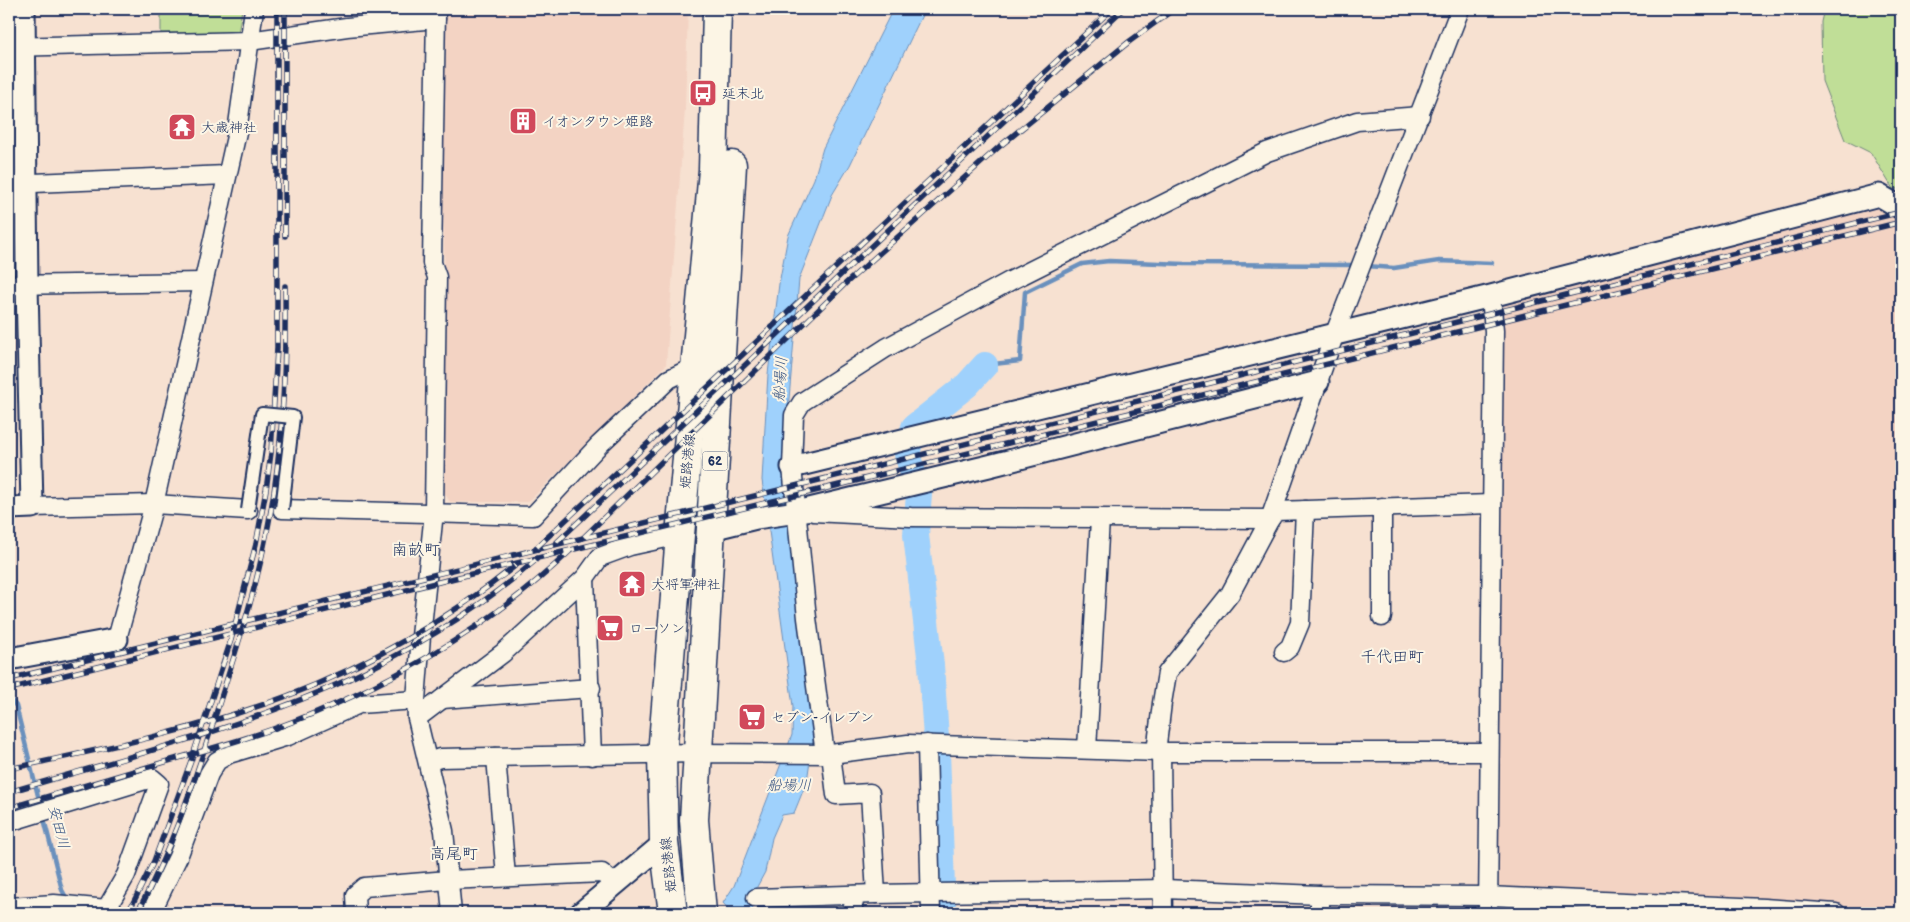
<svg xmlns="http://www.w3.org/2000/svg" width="1910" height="922" font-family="'Balsamiq Sans','Klee One',sans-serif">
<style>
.built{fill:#f3d3c3}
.green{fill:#c0de97;stroke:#6e867a}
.water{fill:#9fd1fc;stroke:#6a90bd}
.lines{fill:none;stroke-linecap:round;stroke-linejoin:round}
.stream{stroke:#6a90bd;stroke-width:4.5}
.river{stroke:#9fd1fc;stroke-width:26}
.minor-casing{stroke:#1b2f5e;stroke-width:21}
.tertiary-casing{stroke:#1b2f5e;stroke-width:25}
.primary-casing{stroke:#1b2f5e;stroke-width:31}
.minor{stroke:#fcf5e5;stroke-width:18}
.tertiary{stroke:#fcf5e5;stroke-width:21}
.primary{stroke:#fcf5e5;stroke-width:28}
.rail-casing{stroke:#1b2f5e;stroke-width:5.5}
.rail{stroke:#fcf5e5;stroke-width:4;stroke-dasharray:11;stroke-linecap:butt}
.pedestrian-bridge-casing{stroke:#1b2f5e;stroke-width:16;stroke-linecap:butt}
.pedestrian-bridge{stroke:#fcf5e5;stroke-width:12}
.labels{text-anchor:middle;stroke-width:4;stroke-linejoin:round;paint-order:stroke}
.shield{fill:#fcf5e5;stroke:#5e6a86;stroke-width:1}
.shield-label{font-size:12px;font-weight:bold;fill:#1b2f5e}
.poi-label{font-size:14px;fill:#1b2f5e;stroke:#fcf5e5;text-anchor:start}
.street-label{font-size:14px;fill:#1b2f5e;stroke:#fcf5e5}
.water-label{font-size:15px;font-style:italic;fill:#3c5886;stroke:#fcf5e5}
.quarter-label{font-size:16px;fill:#1b2f5e;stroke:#fcf5e5}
</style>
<rect width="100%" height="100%" fill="#f7e1d1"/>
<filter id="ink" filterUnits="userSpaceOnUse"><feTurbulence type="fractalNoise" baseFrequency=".02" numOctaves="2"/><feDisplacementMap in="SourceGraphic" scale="10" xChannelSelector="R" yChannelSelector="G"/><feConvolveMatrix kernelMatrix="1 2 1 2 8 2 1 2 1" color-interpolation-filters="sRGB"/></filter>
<g filter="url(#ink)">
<!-- built -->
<g class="built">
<polygon points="441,9 688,9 685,109 666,365 528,502 450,502 444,492 445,294 441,85"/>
<polygon points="1879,207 1901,220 1901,909 1498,891 1493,886 1500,305"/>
</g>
<!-- green -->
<g class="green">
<polygon points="161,9 242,9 238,34 161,33"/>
<polygon points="1824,9 1901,9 1901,189 1893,189 1871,153 1845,140 1822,81 1821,22"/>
</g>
<!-- water -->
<polygon class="water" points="893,9 925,9 850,165 832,195 799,279 788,411 816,720 807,781 794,813 782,815 772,838 765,872 752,896 753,913 732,913 723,903 734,886 792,735 793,706 762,480 768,374 779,284 788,236 814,179 823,148"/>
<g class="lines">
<!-- stream -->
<g class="stream">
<polyline points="1366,266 1394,268 1439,261 1492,263"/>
<polyline points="985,365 1020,361 1025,292 1082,264 1109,261 1184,264 1356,265"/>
<polyline points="9,697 16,706 41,808"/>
<polyline points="43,815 62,890 68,901"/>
<polyline points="109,910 129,913"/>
</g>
<!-- river -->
<polyline class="river" points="943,913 937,752 931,665 916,535 919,493 907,454 914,427 967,385 985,365"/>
<defs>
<g id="minor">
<polyline points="9,47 249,41 347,27 436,19"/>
<polyline points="9,184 227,175"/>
<polyline points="9,285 203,282"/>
<polyline points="32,507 154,504 248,510"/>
<polyline points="1382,507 1382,617"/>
<polyline points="282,509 533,516 599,445 669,379 696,366"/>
<polyline points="813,512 911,517 1270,519"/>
<polyline points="1270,519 1276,511 1491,504"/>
<polyline points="585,578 592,756"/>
<polyline points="117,639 154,504 237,132 254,9"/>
<polyline points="1284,652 1290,647 1300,623 1305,510"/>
<polyline points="442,699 591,688"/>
<polyline points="417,718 416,700 421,636 434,512 437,277 432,263 436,9"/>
<polyline points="927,744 931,913"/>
<polyline points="1087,749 1100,519"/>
<polyline points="825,754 807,618 792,467 794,415 802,402 886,348 1010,281 1267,152 1357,121 1420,116"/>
<polyline points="831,754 836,795 870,793 876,894"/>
<polyline points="496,757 506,877"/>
<polyline points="428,762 440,758 697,753 831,754 908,744 1161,752 1489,752"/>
<polyline points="9,822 152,778 159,784 126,875 104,913"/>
<polyline points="756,898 876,894 1164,889 1320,895 1488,896 1764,908 1836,913"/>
<polyline points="9,907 54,904 107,909"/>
<polyline points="151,913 178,857 209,774 217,761 229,754 288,736 359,704 416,700"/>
<polyline points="356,913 355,895 364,887 448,880 602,873 615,884"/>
<polyline points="452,913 444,831 417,718 503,653 585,578 600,557 630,546 680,535"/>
<polyline points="852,913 855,895"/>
<polyline points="1163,913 1161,752 1157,744 1162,703 1167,673 1230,594 1270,519 1335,333 1460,9"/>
<polyline points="1320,913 1320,895"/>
<polyline points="1488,913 1494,331 1491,296"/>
</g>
<g id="tertiary">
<polyline points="792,467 1491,296 1879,195 1901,208"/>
<polyline points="9,508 32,507 27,285 24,9"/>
<polyline points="711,529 756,518 797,512 989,466 1318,382"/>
<polyline points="9,659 117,639"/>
<polyline points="581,913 664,843"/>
</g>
<g id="primary">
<polyline points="673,913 664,843 662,755 680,535 713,170 717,9"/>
<polyline points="702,913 694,820 732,165"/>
</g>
</defs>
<!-- minor casing -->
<use href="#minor" class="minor-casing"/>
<!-- tertiary casing -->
<use href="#tertiary" class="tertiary-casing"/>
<!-- primary casing -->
<use href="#primary" class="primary-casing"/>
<!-- minor -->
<use href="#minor" class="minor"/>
<!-- tertiary -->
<use href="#tertiary" class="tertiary"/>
<!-- primary -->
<use href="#primary" class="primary"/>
<defs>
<g id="rail">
<polyline points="285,236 285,9"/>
<polyline points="584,537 845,284 1000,146 1130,41 1174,9"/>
<polyline points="557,542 1123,9"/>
<polyline points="537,547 1112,9"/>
<polyline points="9,679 803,484 1901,212"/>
<polyline points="9,689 459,577 827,488 1901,222"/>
<path d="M9,769c93,-20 188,-39 278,-73 78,-29 164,-78 229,-131"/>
<path d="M9,792c114,-34 231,-63 340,-113 67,-31 131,-71 187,-119"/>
<path d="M9,808c53,-16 106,-31 159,-47 35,-10 71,-20 105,-32 108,-39 213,-98 297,-178"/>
<polyline points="128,913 154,861 191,761 231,640 256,544 266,490 271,453 277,348 277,9"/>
<path d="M137,913c33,-61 56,-127 77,-193 18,-58 38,-115 50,-174 19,-85 22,-173 21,-260"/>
</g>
</defs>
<!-- rail casing -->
<use href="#rail" class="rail-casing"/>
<!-- rail -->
<use href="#rail" class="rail"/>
<defs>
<polyline id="pedestrian-bridge" points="248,510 262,414 293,417 282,509"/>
</defs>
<!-- pedestrian-bridge casing -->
<use href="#pedestrian-bridge" class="pedestrian-bridge-casing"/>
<!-- pedestrian-bridge -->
<use href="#pedestrian-bridge" class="pedestrian-bridge"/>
</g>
</g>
<!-- icons -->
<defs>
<symbol id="bus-square" viewBox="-11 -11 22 22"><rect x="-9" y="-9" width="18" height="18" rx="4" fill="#d1495b" stroke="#fcf5e5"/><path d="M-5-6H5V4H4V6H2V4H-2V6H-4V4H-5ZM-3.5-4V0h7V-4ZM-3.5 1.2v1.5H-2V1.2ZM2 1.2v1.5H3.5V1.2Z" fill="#fff"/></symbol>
<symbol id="building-square" viewBox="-11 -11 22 22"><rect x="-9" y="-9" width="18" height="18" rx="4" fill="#d1495b" stroke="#fcf5e5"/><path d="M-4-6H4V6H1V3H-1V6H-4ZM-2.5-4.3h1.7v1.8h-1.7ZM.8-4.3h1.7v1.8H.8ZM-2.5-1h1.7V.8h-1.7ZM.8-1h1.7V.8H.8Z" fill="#fff"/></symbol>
<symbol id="temple-square" viewBox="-11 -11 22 22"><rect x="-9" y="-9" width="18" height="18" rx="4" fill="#d1495b" stroke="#fcf5e5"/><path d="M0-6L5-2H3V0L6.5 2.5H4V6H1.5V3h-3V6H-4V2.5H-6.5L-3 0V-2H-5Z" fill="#fff"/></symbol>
<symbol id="supermarket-square" viewBox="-11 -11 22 22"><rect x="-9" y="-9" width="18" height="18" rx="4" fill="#d1495b" stroke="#fcf5e5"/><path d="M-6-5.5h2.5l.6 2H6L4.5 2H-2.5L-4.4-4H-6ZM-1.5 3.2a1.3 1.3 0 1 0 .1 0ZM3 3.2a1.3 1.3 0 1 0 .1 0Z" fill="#fff"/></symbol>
</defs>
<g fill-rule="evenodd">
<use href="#bus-square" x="687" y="77" width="32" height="32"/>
<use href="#building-square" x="507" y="105" width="32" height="32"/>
<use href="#temple-square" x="166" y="111" width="32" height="32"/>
<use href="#temple-square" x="616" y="568" width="32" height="32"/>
<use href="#supermarket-square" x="594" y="612" width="32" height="32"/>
<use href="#supermarket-square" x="736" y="701" width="32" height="32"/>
</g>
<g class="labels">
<!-- shield labels -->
<rect class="shield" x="702.5" y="451.5" width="25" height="19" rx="4"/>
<g class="shield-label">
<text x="715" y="465">62</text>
</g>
<!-- poi labels -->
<g class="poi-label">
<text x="722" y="98">延末北</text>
<text x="542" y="126">イオンタウン姫路</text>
<text x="201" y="132">大歳神社</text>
<text x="651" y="589">大将軍神社</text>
<text x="629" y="633">ローソン</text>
<text x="771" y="722">セブン-イレブン</text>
</g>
<!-- street labels -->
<g class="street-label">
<text transform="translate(687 461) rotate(-85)" y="5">姫路港線</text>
<text transform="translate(668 865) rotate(-96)" y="5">姫路港線</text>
</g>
<!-- water labels -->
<g class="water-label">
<text transform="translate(780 379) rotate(-86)" y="5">船場川</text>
<text x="789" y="790">船場川</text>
<text transform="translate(59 827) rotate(76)" y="5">安田川</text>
</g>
<!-- quarter labels -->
<g class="quarter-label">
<text x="416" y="555">南畝町</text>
<text x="1392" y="662">千代田町</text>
<text x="454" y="859">高尾町</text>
</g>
</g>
<!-- margin -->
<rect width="1910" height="922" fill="none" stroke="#fcf5e5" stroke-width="30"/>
<rect x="15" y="15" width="1880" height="892" fill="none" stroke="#1b2f5e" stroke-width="2" filter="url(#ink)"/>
</svg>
